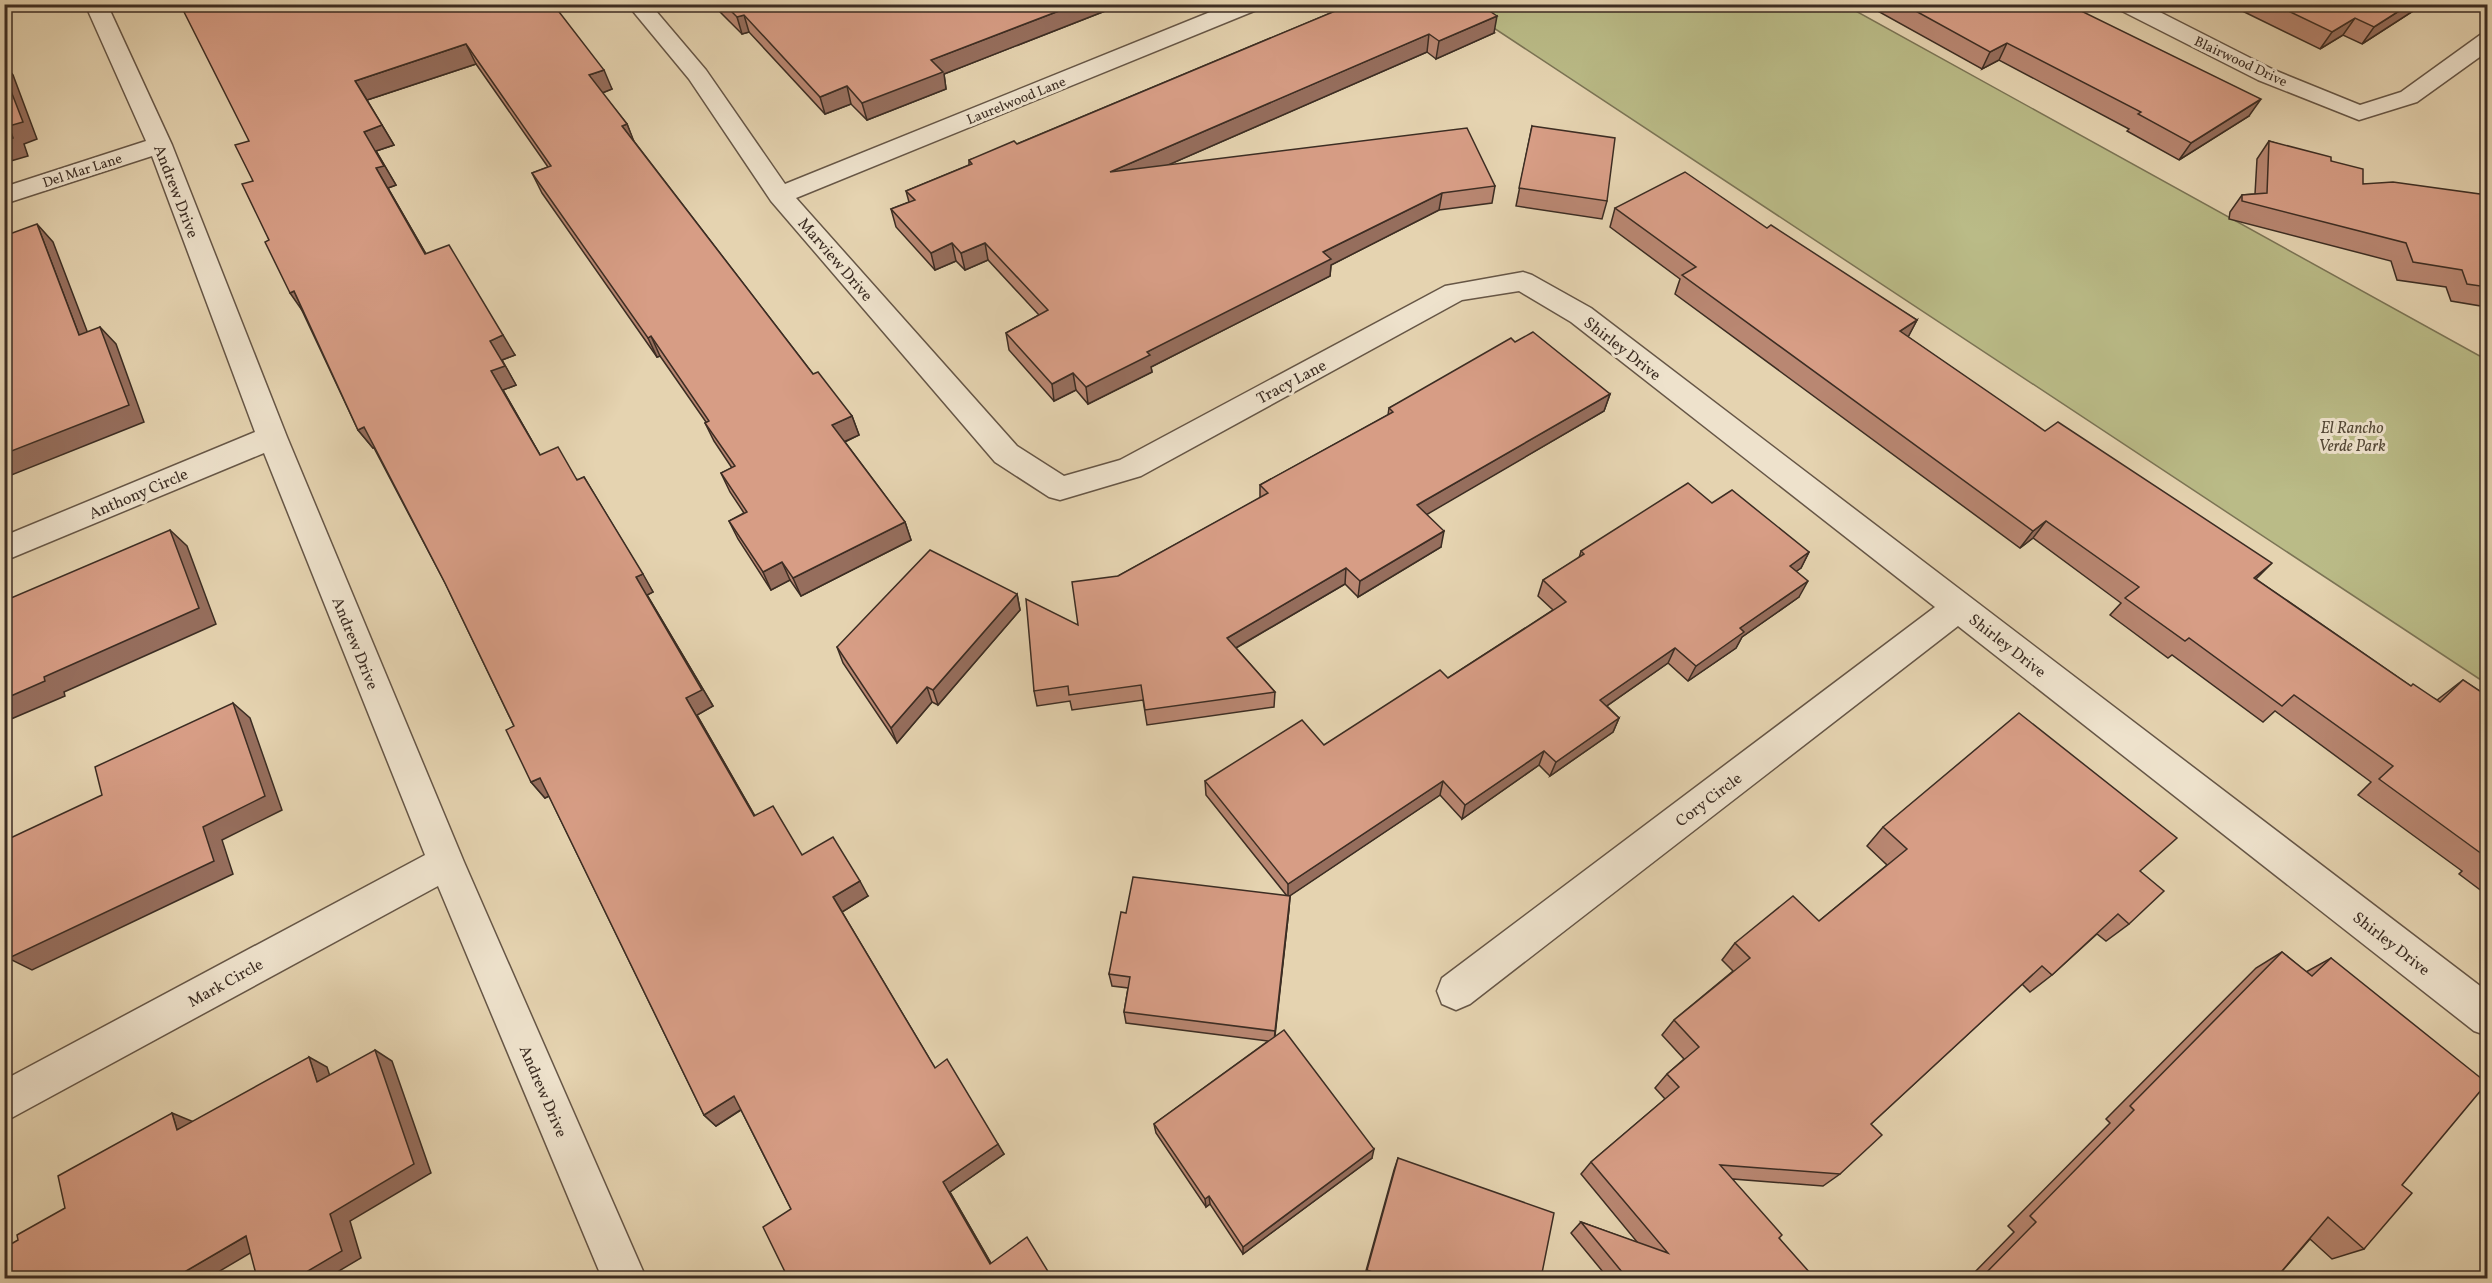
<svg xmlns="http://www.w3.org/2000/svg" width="2492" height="1283" font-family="Vollkorn,serif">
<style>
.green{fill:#babb87;stroke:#7b7455;stroke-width:1.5}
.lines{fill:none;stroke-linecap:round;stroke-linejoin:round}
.minor-casing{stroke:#665646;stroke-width:3}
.minor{fill:#eee2cc;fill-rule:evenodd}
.wall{fill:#b98772;stroke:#3c2d23;stroke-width:1.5}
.shaded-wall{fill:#966e5d;stroke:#3c2d23;stroke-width:1.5}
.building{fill:#d79d85;stroke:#3c2d23;stroke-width:1.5}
.labels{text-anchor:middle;stroke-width:6;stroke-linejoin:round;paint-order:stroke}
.far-street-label{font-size:14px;fill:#3c2d23;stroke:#eee2cc}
.street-label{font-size:16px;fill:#3c2d23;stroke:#eee2cc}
.park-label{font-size:16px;font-style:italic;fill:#554937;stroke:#eee2cc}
</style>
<rect width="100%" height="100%" fill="#e5d3b0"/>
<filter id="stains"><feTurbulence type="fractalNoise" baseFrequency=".00333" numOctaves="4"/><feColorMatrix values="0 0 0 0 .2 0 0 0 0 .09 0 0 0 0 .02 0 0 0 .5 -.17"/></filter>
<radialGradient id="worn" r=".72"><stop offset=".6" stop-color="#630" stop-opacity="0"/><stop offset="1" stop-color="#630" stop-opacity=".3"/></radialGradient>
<!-- green -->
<polygon class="green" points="1459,5 1845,5 2487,360 2487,684"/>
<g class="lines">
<defs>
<g id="minor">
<polygon points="85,4 107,4 172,145 287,437 464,862 646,1278 602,1278 438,886 4,1122 4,1080 425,855 264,453 4,561 4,536 255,432 152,156 4,204 4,187 146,141"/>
<polygon points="627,4 650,4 706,70 785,184 1230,4 1262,4 1259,9 796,198 1017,446 1064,476 1120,460 1445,286 1523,272 1532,275 1591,308 2488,992 2488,1036 2474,1031 1958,626 1470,1004 1456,1010 1442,1004 1437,991 1442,978 1935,607 1571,322 1519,291 1462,300 1141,476 1060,500 1049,497 995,462 771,201 689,79"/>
<polygon points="2115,4 2144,4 2274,70 2360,105 2401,92 2480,35 2488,33 2488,51 2417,102 2359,120 2258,80 2118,9"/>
</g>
</defs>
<!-- minor casing -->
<use href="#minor" class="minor-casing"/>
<!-- minor -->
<use href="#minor" class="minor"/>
</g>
<!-- wall -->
<g class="wall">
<polygon points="553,4 612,89 602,93 627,124 633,140 813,374 852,416 859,435 845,442 905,522 911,540 801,596 790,580 771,590 738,539 729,521 744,513 730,492 721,473 732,468 714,441 705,423 706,422 660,356 657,357 542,193 532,173 548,167 476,64 367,100 394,145 376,151 396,185 388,188 426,254 515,355 502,360 516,385 503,390 540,455 578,480 584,477 653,592 647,595 713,706 697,715 755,816 802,855 868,896 842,912 935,1068 1004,1154 950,1192 991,1263 1052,1278 788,1278 791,1209 741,1110 716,1126 704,1115 549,796 545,798 531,782 514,726 445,583 374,448 373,448 358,430 269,240 253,181 249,141"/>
<polygon points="710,4 1123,4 944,74 946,89 867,120 851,104 825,114 749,32 742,34 717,9 715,10"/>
<polygon points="1352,4 1494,33 1436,59 1427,52 1168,165 1495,186 1492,203 1439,210 1331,265 1330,276 1151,367 1152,372 1088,404 1076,390 1054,401 1009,350 1006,333 1039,315 988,260 965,270 956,261 935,270 896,227 891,209 909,202 906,191 969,165 969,160 1017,144"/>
<polygon points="1865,4 2067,4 2249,116 2179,160 2127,131 2129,129 1999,60 1982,69"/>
<polygon points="2228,4 2424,4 2362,44 2343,35 2320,49"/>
<polygon points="1532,126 1607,201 1602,219 1516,206"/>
<polygon points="2269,141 2331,161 2363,184 2487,195 2487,307 2451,301 2446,287 2397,280 2391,261 2229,219 2230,212 2242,195 2255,194 2257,159"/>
<polygon points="1615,208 1767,228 1917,320 1908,337 2256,579 2411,686 2437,700 2463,680 2487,696 2487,895 2459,874 2462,871 2358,795 2371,782 2275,711 2263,722 2172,655 2168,658 2110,615 2121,603 2033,538 2020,548 1675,294 1680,279 1610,227"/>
<polygon points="1515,342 1610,394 1604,411 1426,514 1441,547 1358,597 1345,584 1236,648 1275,692 1274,707 1147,725 1143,700 1072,710 1070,701 1037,706 1034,691 1078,625 1118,576 1260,498 1260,485 1388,415 1389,408"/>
<polygon points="1712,503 1809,552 1801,568 1796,571 1799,597 1742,637 1736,648 1688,681 1668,663 1607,706 1619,718 1613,732 1550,776 1539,765 1462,819 1440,795 1289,896 1290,896 1289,909 1275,1036 1372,1158 1243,1254 1210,1204 1206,1207 1156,1133 1154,1124 1268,1041 1126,1023 1124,1012 1128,988 1112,986 1109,974 1126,913 1287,896 1206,795 1205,781 1324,745 1448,678 1553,610 1538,596 1543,580 1579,558 1581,551"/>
<polygon points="1017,594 1020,610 938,705 932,702 897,743 843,663 837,647"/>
<polygon points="1883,827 2140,871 2129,924 2106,941 2097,934 2052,975 2030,992 2022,984 1871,1124 1840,1174 1823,1186 1732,1179 1779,1238 1806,1278 1608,1278 1571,1233 1581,1222 1638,1243 1581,1174 1591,1162 1665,1099 1655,1088 1667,1074 1684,1059 1662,1035 1674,1020 1733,971 1722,960 1735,943 1819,921 1887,865 1867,846"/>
<polygon points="2282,952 2306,972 2331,958 2402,1185 2364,1249 2332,1259 2310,1239 2276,1278 1969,1278 2014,1232 2008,1226 2110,1123 2106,1119 2256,968"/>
<polygon points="1398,1158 1541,1278 1364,1278 1394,1170"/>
</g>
<!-- shaded-wall -->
<g class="shaded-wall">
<polygon points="713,4 716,4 717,9 715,10"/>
<polygon points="1077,4 1123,4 944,74 946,89 867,120 862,103 931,60"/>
<polygon points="2410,4 2424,4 2362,44 2374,27"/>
<polygon points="744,15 749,32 742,34 737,17"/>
<polygon points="1497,16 1494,33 1436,59 1439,41"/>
<polygon points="2355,18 2343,35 2320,49 2332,32"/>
<polygon points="1429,34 1427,52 1111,190 1110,172"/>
<polygon points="2007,43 1999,60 1982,69 1990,52"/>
<polygon points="466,44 476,64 367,100 355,81"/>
<polygon points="4,58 9,70 13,75 37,139 24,144 28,156 4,163 4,141 9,126 4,73"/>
<polygon points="604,70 612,89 597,95 589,75"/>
<polygon points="847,86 851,104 825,114 820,97"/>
<polygon points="2261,99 2249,116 2179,160 2191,143"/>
<polygon points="627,124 635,144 622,126"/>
<polygon points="382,125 394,145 376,151 396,185 388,188 437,273 376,168 364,132"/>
<polygon points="1442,193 1439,210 1331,265 1330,276 1151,367 1152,372 1088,404 1086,387 1147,352 1323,252"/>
<polygon points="37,224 53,242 95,352 79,335"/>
<polygon points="952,243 956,261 935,270 931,253"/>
<polygon points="985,243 988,260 965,270 961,253"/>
<polygon points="294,291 304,313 290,293"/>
<polygon points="1917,320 1907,339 1900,331"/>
<polygon points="100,327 116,344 144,422 4,478 4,454"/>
<polygon points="503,335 515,355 502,360 516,385 503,390 551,474 491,371 490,341"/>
<polygon points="651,336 660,356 657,357 648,338"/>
<polygon points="1073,373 1076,390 1054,401 1052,384"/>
<polygon points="1610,394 1604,411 1414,522 1417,505"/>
<polygon points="852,416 859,435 839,444 832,425"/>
<polygon points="364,427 378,446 373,448 358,430"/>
<polygon points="2046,521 2033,538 2020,548 2033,531"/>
<polygon points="905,522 911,540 801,596 793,578"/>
<polygon points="170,530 187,546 216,624 64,692 65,696 4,722 4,699 44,677"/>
<polygon points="1444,531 1441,547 1358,597 1360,581"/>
<polygon points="1809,552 1801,568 1781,582 1790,566"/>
<polygon points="782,562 790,580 771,590 763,572"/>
<polygon points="2272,563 2255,580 2254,578"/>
<polygon points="1346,568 1345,584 1227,653 1227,638"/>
<polygon points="643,574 653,592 647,595 713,706 697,715 764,832 686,698 636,577"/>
<polygon points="1808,581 1799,597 1742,637 1736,648 1688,681 1696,666 1740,628"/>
<polygon points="1017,594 1020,610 938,705 933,690"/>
<polygon points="1675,648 1668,663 1595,714 1600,700"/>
<polygon points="927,687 932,702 897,743 891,728"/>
<polygon points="233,703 250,718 282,810 222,840 233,874 32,970 10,959 4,962 4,938 203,827"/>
<polygon points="1619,718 1613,732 1550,776 1556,762"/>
<polygon points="1544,751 1539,765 1462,819 1465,805"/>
<polygon points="540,778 553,794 545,798 531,782"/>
<polygon points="1443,781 1440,795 1288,897 1288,884"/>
<polygon points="860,881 868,896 842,912 833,897"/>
<polygon points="1290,896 1289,909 1274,1042 1275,1031"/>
<polygon points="375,1050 392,1061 431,1173 350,1221 361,1258 327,1278 296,1278 330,1214"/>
<polygon points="309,1057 327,1067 335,1092 317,1082"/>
<polygon points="734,1096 745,1107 716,1126 704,1115"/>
<polygon points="172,1113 194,1122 177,1130"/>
<polygon points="998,1144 1004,1154 950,1192 996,1272 990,1264 943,1182"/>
<polygon points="1374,1149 1372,1158 1243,1254 1243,1247"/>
<polygon points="1209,1196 1210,1204 1206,1207 1205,1199"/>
<polygon points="246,1236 267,1243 208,1278 174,1278"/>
</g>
<!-- building -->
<g class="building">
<polygon points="180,4 553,4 604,70 589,75 627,124 622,126 813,374 818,372 852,416 832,425 905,522 793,578 782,562 763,572 729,521 747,512 721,473 735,466 705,423 709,421 651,336 648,338 532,173 551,166 466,44 355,81 382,125 364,132 384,166 376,168 425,254 449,245 503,335 490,341 505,366 491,371 540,455 558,447 577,480 584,477 643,574 636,577 702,690 686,698 754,816 773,806 802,855 833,837 860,881 833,897 935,1068 947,1059 998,1144 943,1182 990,1264 1027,1237 1052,1278 788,1278 763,1227 791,1209 734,1096 704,1115 540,778 531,782 506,730 514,726 445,583 364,427 358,430 294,291 290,293 265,242 269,240 242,184 253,181 235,145 249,141"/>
<polygon points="724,4 1077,4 931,60 943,72 862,103 847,86 820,97 744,15 737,17"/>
<polygon points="1352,4 1479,4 1497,16 1439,41 1429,34 1110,172 1467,128 1495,186 1442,193 1323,252 1331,259 1147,352 1150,355 1086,387 1073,373 1052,384 1006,333 1048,310 985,243 961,253 952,243 931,253 891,209 915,200 906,191 972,164 969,160 1014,141 1017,144"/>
<polygon points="1903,4 2067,4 2261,99 2191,143 2138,114 2141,112 2007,43 1990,52"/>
<polygon points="2274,4 2410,4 2374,27 2355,18 2332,32"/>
<polygon points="4,73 23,122 9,126 13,138 4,141"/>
<polygon points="1532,126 1615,138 1607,201 1519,188"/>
<polygon points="2269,141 2331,157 2331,161 2363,169 2363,184 2393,182 2487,195 2487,287 2467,284 2462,270 2413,262 2406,243 2242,201 2242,195 2267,193"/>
<polygon points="1685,172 1767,228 1771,225 1917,320 1900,331 2045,431 2058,422 2272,563 2254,578 2411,686 2413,684 2440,702 2463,680 2487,696 2487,863 2483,860 2486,857 2379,779 2393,766 2294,695 2282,706 2189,638 2185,641 2125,598 2139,587 2046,521 2033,531 1682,275 1696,267 1615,208"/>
<polygon points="37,224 79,335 100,327 129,405 4,454 4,236"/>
<polygon points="1533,332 1610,394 1417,505 1444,531 1360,581 1346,568 1227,638 1275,692 1145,710 1141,685 1069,695 1068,686 1034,691 1026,599 1078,625 1072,582 1118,576 1268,493 1260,485 1393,412 1389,408 1511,338 1515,342"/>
<polygon points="1688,483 1712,503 1732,490 1809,552 1790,566 1808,581 1740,628 1744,632 1696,666 1675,648 1600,700 1619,718 1556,762 1544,751 1465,805 1443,781 1288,884 1205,781 1302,720 1324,745 1440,670 1448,678 1566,602 1543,580 1584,554 1581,551"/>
<polygon points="170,530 199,608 44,677 45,681 4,699 4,601"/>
<polygon points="930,550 1017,594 933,690 927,687 891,728 837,647"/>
<polygon points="233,703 265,796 203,827 214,861 9,958 4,938 4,841 102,795 95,767"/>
<polygon points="2019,713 2177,838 2140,871 2164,891 2129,924 2118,914 2052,975 2042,966 1871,1124 1882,1135 1840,1174 1720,1165 1782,1235 1779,1238 1811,1274 1806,1278 1627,1278 1581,1222 1668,1253 1591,1162 1679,1087 1667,1074 1699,1047 1674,1020 1750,958 1735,943 1793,896 1819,921 1907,849 1883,827"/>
<polygon points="1133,877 1290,896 1275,1031 1124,1012 1130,977 1109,974 1121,912 1126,913"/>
<polygon points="2282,952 2312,976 2331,958 2487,1083 2402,1185 2412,1193 2364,1249 2328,1217 2276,1278 1981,1278 2036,1222 2030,1216 2134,1110 2130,1106"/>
<polygon points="1284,1030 1374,1149 1243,1247 1209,1196 1205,1199 1154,1124"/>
<polygon points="375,1050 414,1164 330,1214 342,1251 296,1278 257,1278 246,1236 174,1278 4,1278 4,1248 18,1240 17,1235 65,1208 58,1176 172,1113 177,1130 309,1057 317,1082"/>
<polygon points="1398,1158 1554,1213 1541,1278 1382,1278 1383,1276 1367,1270"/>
</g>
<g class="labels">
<!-- far-street labels -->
<g class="far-street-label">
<text transform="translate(2241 61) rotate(25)" y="5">Blairwood Drive</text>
<text transform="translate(1016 100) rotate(-22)" y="5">Laurelwood Lane</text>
<text transform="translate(82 170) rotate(-18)" y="5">Del Mar Lane</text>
</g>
<!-- street labels -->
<g class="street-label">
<text transform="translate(177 191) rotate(69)" y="6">Andrew Drive</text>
<text transform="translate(836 259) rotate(49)" y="6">Marview Drive</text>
<text transform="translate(1623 348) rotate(38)" y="6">Shirley Drive</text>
<text transform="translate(1291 381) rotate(-28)" y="6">Tracy Lane</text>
<text transform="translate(138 493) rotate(-23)" y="6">Anthony Circle</text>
<text transform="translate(356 643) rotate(68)" y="6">Andrew Drive</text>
<text transform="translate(2008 645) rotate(38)" y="6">Shirley Drive</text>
<text transform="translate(1708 799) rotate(-37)" y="6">Cory Circle</text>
<text transform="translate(2392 943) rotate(38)" y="6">Shirley Drive</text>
<text transform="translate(225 982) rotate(-29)" y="6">Mark Circle</text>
<text transform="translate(544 1091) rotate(67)" y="6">Andrew Drive</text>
</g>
<!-- park labels -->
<g class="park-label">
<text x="2352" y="433">El Rancho<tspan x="2352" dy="18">Verde Park</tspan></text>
</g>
</g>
<!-- margin -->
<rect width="2492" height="1283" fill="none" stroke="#e5d3b0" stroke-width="24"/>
<rect x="6" y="6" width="2480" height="1271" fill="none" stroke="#3c2d23" stroke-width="3"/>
<rect x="12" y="12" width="2468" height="1259" fill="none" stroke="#3c2d23" stroke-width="1.5"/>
<rect width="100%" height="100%" filter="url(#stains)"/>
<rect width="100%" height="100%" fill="url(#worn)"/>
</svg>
